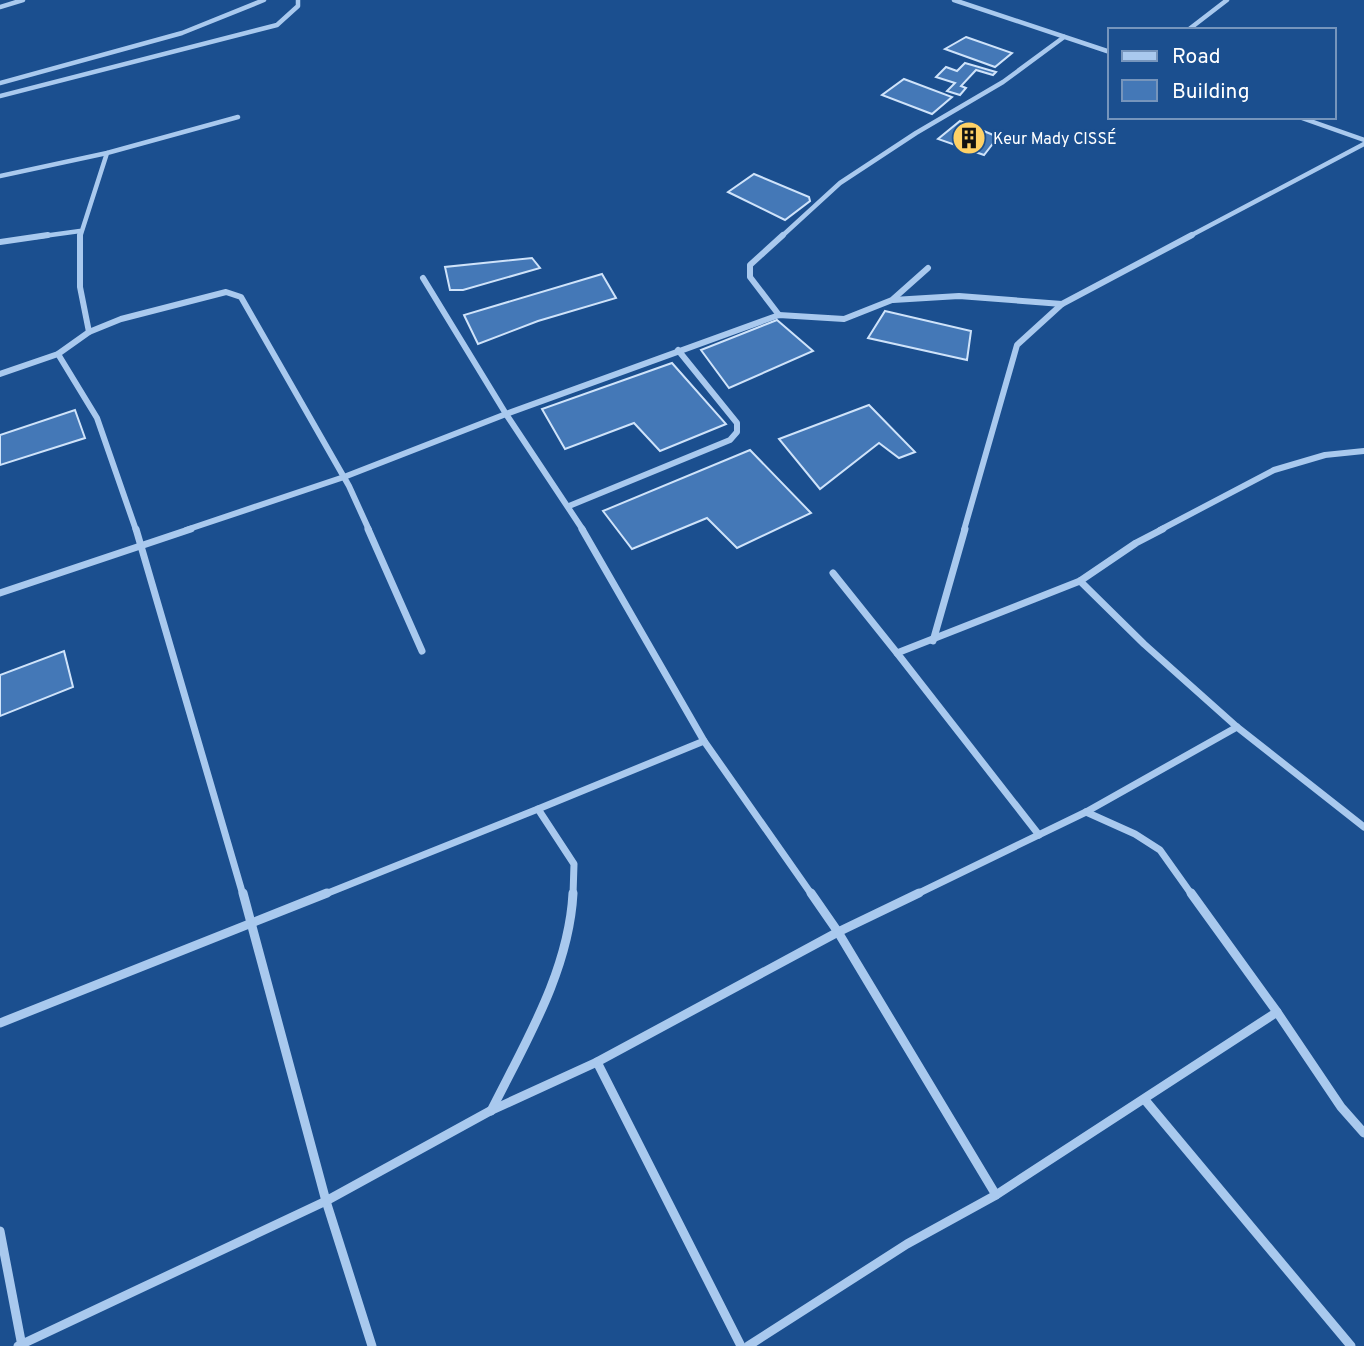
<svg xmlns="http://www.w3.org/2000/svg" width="1364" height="1346" font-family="Overpass,sans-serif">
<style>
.building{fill:#4478b7;stroke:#cfe3fa;stroke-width:2}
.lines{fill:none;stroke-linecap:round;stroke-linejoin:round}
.minor-far3{stroke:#a9c9ee;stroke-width:4.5}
.minor-far2{stroke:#a9c9ee;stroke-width:6}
.minor-far1{stroke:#a9c9ee;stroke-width:7}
.minor{stroke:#a9c9ee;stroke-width:9}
.labels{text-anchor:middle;stroke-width:5;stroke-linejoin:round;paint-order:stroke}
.far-poi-label{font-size:16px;fill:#fff;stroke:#1b4f8f;text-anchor:start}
</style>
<rect width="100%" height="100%" fill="#1b4f8f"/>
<!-- building -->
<g class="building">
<polygon points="966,37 1012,53 995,67 945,49"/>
<polygon points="965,63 996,72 993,75 976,70 961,86 966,88 960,95 947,91 955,83 936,77 946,67 957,71"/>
<polygon points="904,79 952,97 932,114 882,95"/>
<polygon points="960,121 998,137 984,155 938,139"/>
<polygon points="754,174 809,197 810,201 785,220 728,192"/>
<polygon points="532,258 540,268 463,290 450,290 445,267"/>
<polygon points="602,274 616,298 538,321 478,344 464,315"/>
<polygon points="885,311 971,331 967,360 868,338"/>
<polygon points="777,320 813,351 729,388 701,350"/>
<polygon points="672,363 726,424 660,451 634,423 565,449 542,409"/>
<polygon points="869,405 915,452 899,458 879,443 820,489 779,439"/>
<polygon points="75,410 85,438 0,465 0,435"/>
<polygon points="750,450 811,513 737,548 707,518 632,549 603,511"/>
<polygon points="64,651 73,687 0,716 0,675"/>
</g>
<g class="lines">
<!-- minor-far3 -->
<g class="minor-far3">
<polyline points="954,0 1110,52"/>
<polyline points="0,7 23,0"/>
<polyline points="1188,30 1227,0"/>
<polyline points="0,83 182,33 264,0"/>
<polyline points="0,96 277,25 298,6 298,0"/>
<polyline points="1299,117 1364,140"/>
<polyline points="0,176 107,153 238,117"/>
<polyline points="36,237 80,231"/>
<polyline points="80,237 107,153"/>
<polyline points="781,237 840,183 916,133 1003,82 1064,37"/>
<polyline points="1188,237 1364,144"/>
</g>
<!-- minor-far2 -->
<g class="minor-far2">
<polyline points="80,235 80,287 89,332"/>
<polyline points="0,242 48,235"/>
<polyline points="423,278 506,414 583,530"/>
<polyline points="893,300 959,296 1062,304"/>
<polyline points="779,315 750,277 750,265 783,235"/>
<polyline points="58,354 97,418 136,530"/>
<polyline points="0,374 58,354 89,332 121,319 226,292 241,297 349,486 369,530"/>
<polyline points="569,506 730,440 737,432 737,423 678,350"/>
<polyline points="186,530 344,477 506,414 779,315 844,319 892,300 928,268"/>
<polyline points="964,530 1017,345 1062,304 1192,235"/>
<polyline points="1160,530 1274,470 1325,455 1364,451"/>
</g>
<!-- minor-far1 -->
<g class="minor-far1">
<polyline points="136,529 243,895"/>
<polyline points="368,529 422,651"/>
<polyline points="582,529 704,741 812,895"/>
<polyline points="833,573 897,653"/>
<polyline points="1080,581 1144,644 1237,727 1364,827"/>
<polyline points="0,593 191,529"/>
<polyline points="933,641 965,529"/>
<polyline points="1086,812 1135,834 1160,850 1192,895"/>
<polyline points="1039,835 897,653 1080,581 1136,543 1163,529"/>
<polyline points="323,895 538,809"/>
<polyline points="573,895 574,864 538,809 704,741"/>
<polyline points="915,895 1086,812 1237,727"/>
</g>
<!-- minor -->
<g class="minor">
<polyline points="243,893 326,1201 372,1346"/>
<polyline points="811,893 838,932 996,1195"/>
<polyline points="1191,893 1277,1012 1341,1107 1364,1133"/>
<polyline points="0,1023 327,893"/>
<polyline points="597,1062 741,1346"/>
<polyline points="1145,1100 1351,1346"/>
<path d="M491,1111c34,-68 78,-140 82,-218"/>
<polyline points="0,1231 22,1346"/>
<polyline points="18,1346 326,1201 490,1111 597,1062 838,932 919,893"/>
<polyline points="748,1346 907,1244 996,1195 1277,1012"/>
</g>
</g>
<!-- icons -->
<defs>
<symbol id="building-disc" viewBox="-11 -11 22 22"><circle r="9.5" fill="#ffd166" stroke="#1b4f8f"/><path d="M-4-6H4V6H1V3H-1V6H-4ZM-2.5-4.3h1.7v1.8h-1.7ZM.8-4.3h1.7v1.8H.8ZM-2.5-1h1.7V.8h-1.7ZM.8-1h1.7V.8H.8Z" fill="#111"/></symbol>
</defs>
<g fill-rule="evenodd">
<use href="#building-disc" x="950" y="119" width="38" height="38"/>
</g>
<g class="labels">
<!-- far-poi labels -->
<g class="far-poi-label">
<text x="993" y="144">Keur Mady CISSÉ</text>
</g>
</g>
<!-- legend -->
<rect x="1108" y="28" width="228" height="91" fill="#1b4f8f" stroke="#7695bc" stroke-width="2"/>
<rect x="1122" y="51" width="35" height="10" fill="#a9c9ee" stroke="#7695bc" stroke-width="2"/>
<text x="1172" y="63" font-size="21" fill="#ffffff">Road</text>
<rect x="1122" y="80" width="35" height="21" fill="#4478b7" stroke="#7695bc" stroke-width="2"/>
<text x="1172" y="98" font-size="21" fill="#ffffff">Building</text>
</svg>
